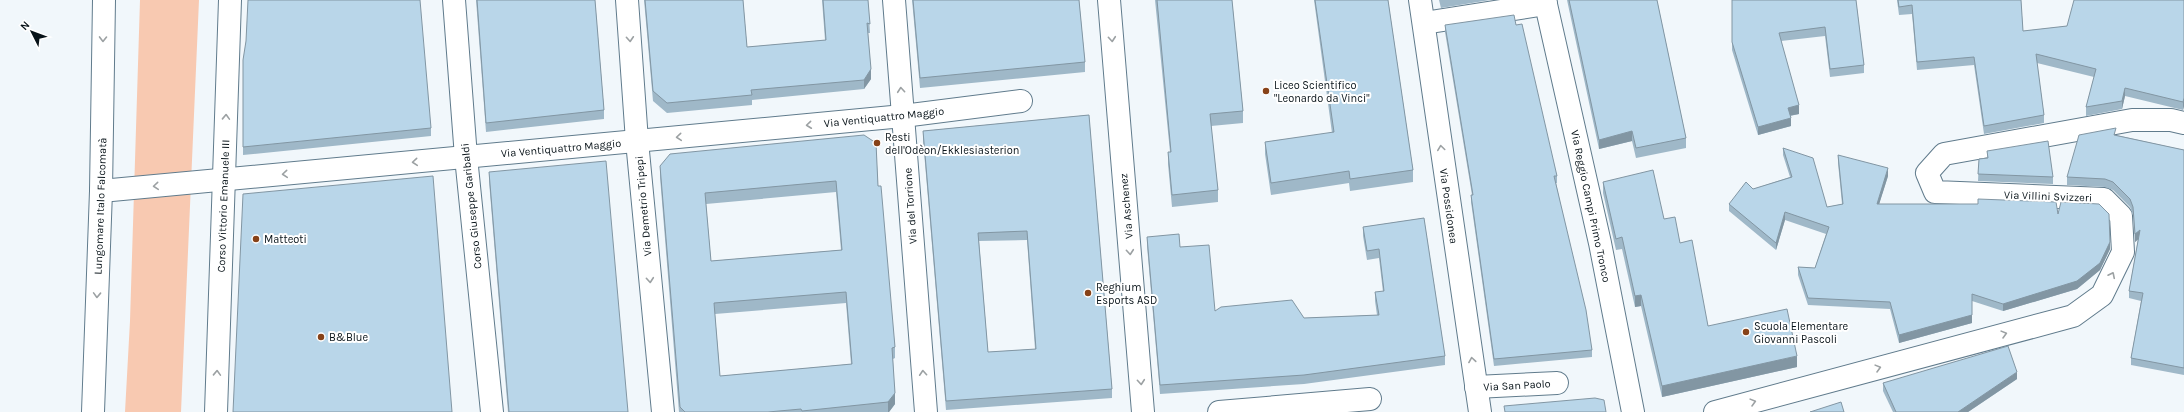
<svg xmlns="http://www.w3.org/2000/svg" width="2184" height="412" font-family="Karla,sans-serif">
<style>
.green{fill:#f8c9b1}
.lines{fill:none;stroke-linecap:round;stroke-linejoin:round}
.minor-casing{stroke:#607b8c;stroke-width:24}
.major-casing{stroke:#607b8c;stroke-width:24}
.minor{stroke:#fff;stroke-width:22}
.major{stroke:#fff;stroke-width:22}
.wall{fill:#9fb8c8;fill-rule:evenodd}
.shaded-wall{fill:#8296a3}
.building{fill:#b9d6e9;stroke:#8296a3;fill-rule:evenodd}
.oneway{stroke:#9ca1a3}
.poi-dot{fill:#874218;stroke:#fff;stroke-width:1.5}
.labels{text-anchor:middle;stroke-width:4;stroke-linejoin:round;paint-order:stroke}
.poi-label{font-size:11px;fill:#081319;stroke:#fff;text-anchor:start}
.street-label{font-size:11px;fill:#081319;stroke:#fff}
</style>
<rect width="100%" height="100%" fill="#f1f7fb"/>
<!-- green -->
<polygon class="green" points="140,0 199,0 181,412 125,412 130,321"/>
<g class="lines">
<defs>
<g id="minor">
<polyline points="454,0 466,157 492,412"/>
<polyline points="627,0 637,141 663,412"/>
<polyline points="894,0 926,412"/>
<polyline points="1109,0 1143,412"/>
<polyline points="1420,0 1480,412"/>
<polyline points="1545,0 1600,243 1633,412"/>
<polyline points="1424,23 1546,4"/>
<polyline points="101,191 903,116 1021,101"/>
<polyline points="1476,387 1557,383"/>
<polyline points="1219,412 1370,399"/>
<polyline points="1715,412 2073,316 2102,295 2123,252 2121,216 2104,199 1935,192 1927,173 1944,154 2132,120 2171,120 2184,123"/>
</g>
<g id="major">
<polyline points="93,412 101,191 104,0"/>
<polyline points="216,412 230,0"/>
</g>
</defs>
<!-- minor casing -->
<use href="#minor" class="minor-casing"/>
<!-- major casing -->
<use href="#major" class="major-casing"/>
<!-- minor -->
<use href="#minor" class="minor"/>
<!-- major -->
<use href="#major" class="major"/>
</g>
<!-- wall -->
<g class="wall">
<polygon points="476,0 595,0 604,110 604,119 486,132"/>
<polygon points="644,0 743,0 747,47 825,40 822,0 868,0 870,33 868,33 871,79 864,89 752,100 752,105 667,113 653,101"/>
<polygon points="912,0 1079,0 1085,62 1085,72 920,88"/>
<polygon points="1155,0 1232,0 1243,111 1243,123 1211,126 1218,190 1218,202 1172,207 1168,164 1168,152 1170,152"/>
<polygon points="1314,0 1388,0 1413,170 1413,182 1350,191 1349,183 1271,195 1265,154 1265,142 1332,133"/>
<polygon points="1439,0 1490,0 1441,8"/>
<polygon points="1567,0 1657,0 1686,138 1686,148 1636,158 1632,141 1599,149"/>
<polygon points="1732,0 1856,0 1864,65 1864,73 1830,77 1825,36 1781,41 1799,114 1790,116 1791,126 1758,135 1732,50"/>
<polygon points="1897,0 2021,0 2023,31 2067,26 2184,0 2184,106 2183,110 2125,96 2122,109 2086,116 2086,107 2094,77 2037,63 2044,115 2044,123 1984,134 1974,65 1917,70 1912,14 1899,15"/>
<polygon points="1445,25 1516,25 1557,176 1557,183 1556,183 1592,350 1592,357 1494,366 1471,202 1471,195 1472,195 1445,32"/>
<polygon points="243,60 431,128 431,136 243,155"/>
<path d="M1089,115l23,274v9l-166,12 -23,-270v-9zM1027,240l8,109 -47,3 -9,-111z"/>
<polygon points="2116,135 2184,150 2184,375 2131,365 2131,358 2141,301 2129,298 2129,291 2138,239 2135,242 2133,215 2130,207 2113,190 2105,187 2067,185 2067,177"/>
<path d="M876,143l2,43 17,161v11l-2,1 2,45 -6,8h-210l-19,-235v-11zM836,192l5,58 -130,11 -5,-57zM846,303l5,61 -131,12 -5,-62z"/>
<polygon points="1783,148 1827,207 1842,204 1838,163 1838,155 1888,176 1879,204 2058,214 2110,249 2100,270 2077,289 2003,311 1972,301 1972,323 1899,343 1890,309 1808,305 1798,275 1798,267 1815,268 1826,234 1785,220 1776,250 1729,211 1729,204 1753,189 1790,177 1783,155"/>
<polygon points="1987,151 2053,177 2053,184 1978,181 1979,159 1987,158"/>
<polygon points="489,172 628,412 508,412 489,181"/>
<polygon points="1603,182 1664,219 1680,243 1708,326 1797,367 1662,397 1641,306 1635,307 1622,249 1616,250 1603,193"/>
<polygon points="1424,218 1445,356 1445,365 1304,384 1160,394 1147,246 1147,237 1180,247 1215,311 1304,318 1377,315 1375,301 1375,292 1383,292 1379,258 1367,260 1363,236 1363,227"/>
<polygon points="2017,379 1968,412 1893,412 1883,391 1883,383"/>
</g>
<!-- shaded-wall -->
<g class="shaded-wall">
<polygon points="871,69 871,79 864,89 864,80"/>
<polygon points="2125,88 2125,96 2122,109 2122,101"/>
<polygon points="2184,98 2184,106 2183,110 2183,102"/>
<polygon points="1799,105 1799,114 1788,116 1788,108"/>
<polygon points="1791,118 1791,126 1758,135 1758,127"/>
<polygon points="1632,131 1632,141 1599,149 1599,140"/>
<polygon points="1888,168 1888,176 1877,211 1877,204"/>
<polygon points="1785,212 1785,220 1776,250 1776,243"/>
<polygon points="2140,230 2140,238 2135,242 2135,234"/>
<polygon points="2110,242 2110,249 2100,270 2077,289 2003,311 2003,304"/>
<polygon points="1641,295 1641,306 1635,307 1635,296"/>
<polygon points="1972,315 1972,323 1899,343 1899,335"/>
<polygon points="1797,356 1797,367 1662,397 1662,386"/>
<polygon points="2017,372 2017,379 1968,412 1958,412"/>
<polygon points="895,393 895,404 889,412 888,412 888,402"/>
</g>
<!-- building -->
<g class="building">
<polygon points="248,0 420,0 431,128 243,147 243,60 246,41"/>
<polygon points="477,0 595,0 604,110 486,123"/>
<polygon points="645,0 743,0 747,47 826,40 823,0 868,0 870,24 867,23 871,69 864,80 751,90 752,95 667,103 653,91"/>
<polygon points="913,0 1079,0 1085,62 920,78"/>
<polygon points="1157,0 1232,0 1243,111 1210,114 1218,190 1172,195 1168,152 1171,152"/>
<polygon points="1315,0 1388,0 1413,170 1350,179 1349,171 1271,183 1265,142 1334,132"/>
<polygon points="1569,0 1657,0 1686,138 1636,148 1632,131 1599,140"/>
<polygon points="1732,0 1856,0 1864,65 1830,69 1825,27 1779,33 1799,105 1788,108 1791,118 1758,127 1732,42"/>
<polygon points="1898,0 2021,0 2023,31 2067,26 2074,0 2184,0 2184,98 2183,102 2125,88 2122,101 2086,107 2096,69 2036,54 2044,115 1984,126 1974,57 1917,62 1912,5 1899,7"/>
<polygon points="1514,15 1516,25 1522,24 1557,176 1554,176 1586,310 1592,350 1494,359 1471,195 1473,195 1445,25"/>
<path d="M1089,115l23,274 -166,12 -23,-270zM1027,231l9,118 -48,3 -10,-119z"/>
<polygon points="2116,128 2114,135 2184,150 2184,368 2131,358 2143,293 2129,291 2140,230 2135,234 2133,207 2130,199 2113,182 2105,179 2067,177 2079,135"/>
<path d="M864,135l12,8 2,43h3l14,161 -3,1 3,45 -7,9 -86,9 -1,-2 -33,3h-83l-5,-5 -20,-241 10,-12zM836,181l6,69 -131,11 -6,-68zM846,292l6,72 -132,12 -6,-73z"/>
<polygon points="2048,141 2053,177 1978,174 1979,159 1988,158 1987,151"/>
<polygon points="1783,148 1813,158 1827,207 1843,204 1838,155 1888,168 1877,204 1978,204 1978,199 2056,202 2058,214 2061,202 2099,204 2109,214 2110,242 2100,263 2077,281 2003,304 1972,294 1972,315 1899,335 1890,302 1808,298 1798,267 1815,268 1829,227 1785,212 1776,243 1729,204 1746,182 1753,189 1792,177"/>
<polygon points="606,161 628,412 509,412 489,172"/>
<polygon points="1653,170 1664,219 1675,217 1680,243 1692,240 1708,326 1787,309 1797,356 1662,386 1641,295 1635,296 1622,237 1616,239 1603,182"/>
<polygon points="433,176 452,412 233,412 243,194"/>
<polygon points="1424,218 1445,356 1304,375 1160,385 1147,237 1179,234 1180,247 1209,245 1215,311 1221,307 1292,300 1304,318 1379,315 1375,292 1384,291 1379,249 1367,251 1363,227"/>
<polygon points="2008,346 2017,372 1958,412 1896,412 1883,383"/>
<polygon points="1595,398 1604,400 1606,412 1505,412 1504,406"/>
<polygon points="1841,402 1844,412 1810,412"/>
</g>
<!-- one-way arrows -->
<defs><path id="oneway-chevron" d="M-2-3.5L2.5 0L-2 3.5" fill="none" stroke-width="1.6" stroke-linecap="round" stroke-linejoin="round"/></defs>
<g class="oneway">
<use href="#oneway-chevron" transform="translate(103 39) rotate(91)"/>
<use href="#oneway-chevron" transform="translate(630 39) rotate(86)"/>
<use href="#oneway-chevron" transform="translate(1112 39) rotate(85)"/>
<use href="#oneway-chevron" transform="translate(901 90) rotate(-95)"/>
<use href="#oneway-chevron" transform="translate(226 117) rotate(-88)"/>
<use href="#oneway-chevron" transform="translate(809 125) rotate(174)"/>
<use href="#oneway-chevron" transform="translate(679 137) rotate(175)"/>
<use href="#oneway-chevron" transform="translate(1441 148) rotate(-98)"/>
<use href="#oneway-chevron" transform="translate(415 162) rotate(175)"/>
<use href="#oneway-chevron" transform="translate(285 174) rotate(175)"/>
<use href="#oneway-chevron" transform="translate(156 186) rotate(175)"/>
<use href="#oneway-chevron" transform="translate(1130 252) rotate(85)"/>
<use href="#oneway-chevron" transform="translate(2112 275) rotate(-64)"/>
<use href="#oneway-chevron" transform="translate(650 280) rotate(85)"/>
<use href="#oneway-chevron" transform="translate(97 295) rotate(92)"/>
<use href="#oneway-chevron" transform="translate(2004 334) rotate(-15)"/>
<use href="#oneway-chevron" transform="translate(1472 360) rotate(-99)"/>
<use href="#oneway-chevron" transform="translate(1878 368) rotate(-15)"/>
<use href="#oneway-chevron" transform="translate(217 373) rotate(-88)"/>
<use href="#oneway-chevron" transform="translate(923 373) rotate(-94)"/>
<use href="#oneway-chevron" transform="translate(1141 382) rotate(85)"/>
<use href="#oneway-chevron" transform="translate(1753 402) rotate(-15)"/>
</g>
<!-- markers -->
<g class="poi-dot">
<circle cx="1266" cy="91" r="4"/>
<circle cx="877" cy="143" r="4"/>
<circle cx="256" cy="239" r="4"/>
<circle cx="1088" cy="293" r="4"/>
<circle cx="1746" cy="332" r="4"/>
<circle cx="321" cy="337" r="4"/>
</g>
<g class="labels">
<!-- poi labels -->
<g class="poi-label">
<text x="1274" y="89">Liceo Scientifico<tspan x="1274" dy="13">"Leonardo da Vinci"</tspan></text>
<text x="885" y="141">Resti<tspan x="885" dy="13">dell'Odèon/Ekklesiasterion</tspan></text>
<text x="264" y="243">Matteoti</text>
<text x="1096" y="291">Reghium<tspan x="1096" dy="13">Esports ASD</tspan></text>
<text x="1754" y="330">Scuola Elementare<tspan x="1754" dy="13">Giovanni Pascoli</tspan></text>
<text x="329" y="341">B&amp;Blue</text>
</g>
<!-- street labels -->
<g class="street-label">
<text transform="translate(884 117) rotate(-6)" y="4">Via Ventiquattro Maggio</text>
<text transform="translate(561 148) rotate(-5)" y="4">Via Ventiquattro Maggio</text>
<text transform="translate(2048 196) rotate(2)" y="4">Via Villini Svizzeri</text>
<text transform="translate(100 206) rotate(-88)" y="4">Lungomare Italo Falcomatà</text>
<text transform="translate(223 206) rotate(-88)" y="4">Corso Vittorio Emanuele III</text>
<text transform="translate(471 206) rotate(-96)" y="4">Corso Giuseppe Garibaldi</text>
<text transform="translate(643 206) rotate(-95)" y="4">Via Demetrio Tripepi</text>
<text transform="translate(910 206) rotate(-94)" y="4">Via del Torrione</text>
<text transform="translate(1126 206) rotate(-95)" y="4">Via Aschenez</text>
<text transform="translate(1449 206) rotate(82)" y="4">Via Possidonea</text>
<text transform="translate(1591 206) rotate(78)" y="4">Via Reggio Campi Primo Tronco</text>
<text transform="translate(1517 385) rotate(-3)" y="4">Via San Paolo</text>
</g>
</g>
<!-- north arrow -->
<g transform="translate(32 32) rotate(312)" stroke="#ffffff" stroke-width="3" paint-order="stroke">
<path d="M0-3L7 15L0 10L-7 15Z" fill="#081319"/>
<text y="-6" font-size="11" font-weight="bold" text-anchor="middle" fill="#081319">N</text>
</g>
</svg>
